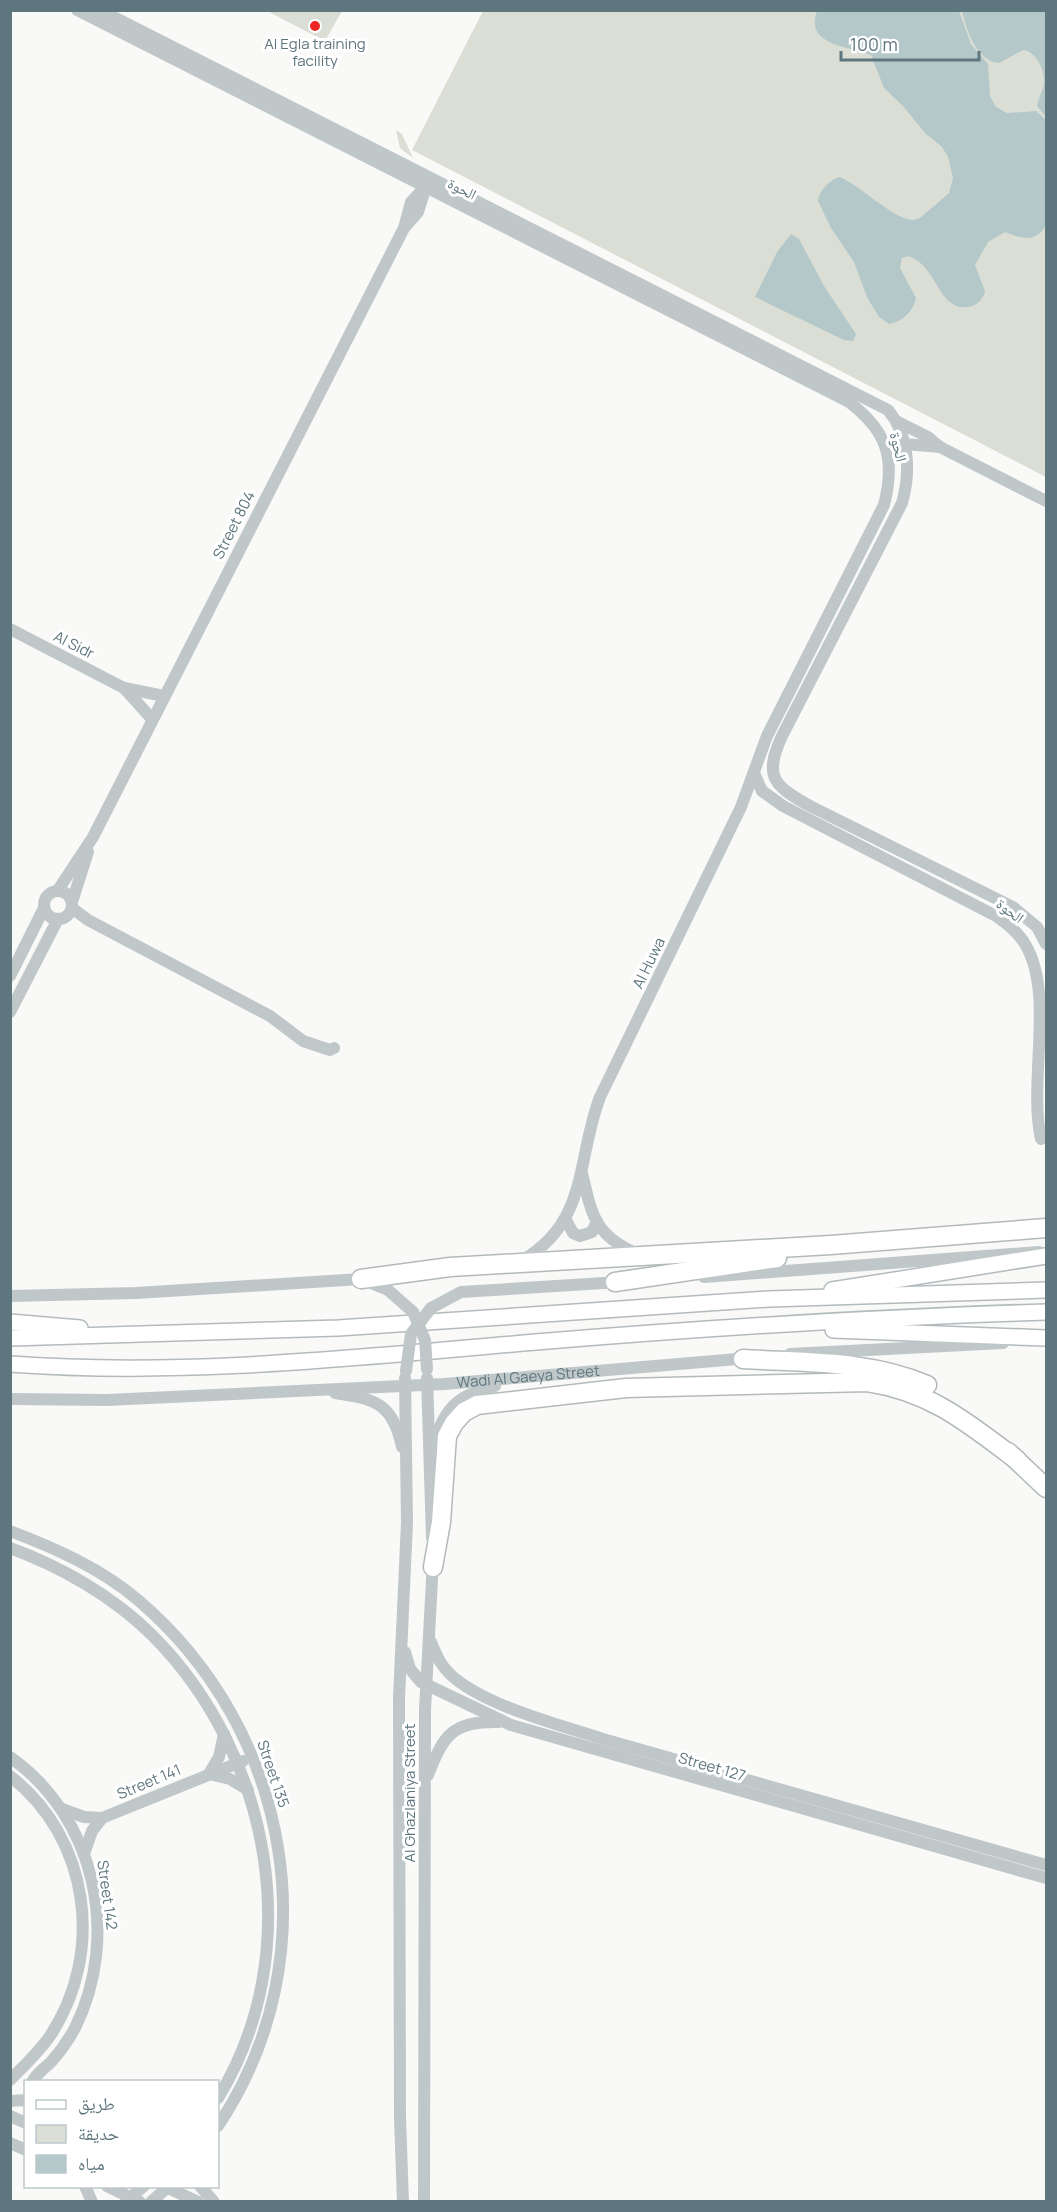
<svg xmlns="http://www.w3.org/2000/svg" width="1057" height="2212" font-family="Manrope,'Noto Naskh Arabic',sans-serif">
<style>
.green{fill:#daded5}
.water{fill:#b5c8c9}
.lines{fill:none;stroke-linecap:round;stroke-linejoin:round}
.major-casing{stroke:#b3bbbe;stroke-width:18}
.highway-casing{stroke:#b3babc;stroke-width:21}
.minor{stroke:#bfc7c9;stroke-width:12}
.major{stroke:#fff;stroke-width:15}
.highway{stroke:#fff;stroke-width:18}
.minor-bridge{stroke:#bfc7c9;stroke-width:12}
.poi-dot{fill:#ee2522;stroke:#fff;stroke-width:2}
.labels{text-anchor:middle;stroke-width:6;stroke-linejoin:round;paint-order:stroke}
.poi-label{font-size:15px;fill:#5e767e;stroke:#fff}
.street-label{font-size:15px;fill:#5e767e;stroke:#fff}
</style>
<rect width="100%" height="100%" fill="#f9f9f7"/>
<!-- green -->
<g class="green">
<polygon points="267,11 342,10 342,11 325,41"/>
<polygon points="483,11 1046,11 1046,477 412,150"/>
<polygon points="396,130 402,134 413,158 400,148"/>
</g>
<!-- water -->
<g class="water">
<path d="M817,11h142l12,33 17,20 2,32 6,11 11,6 29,-2 10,9v105c-10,18 -24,14 -41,7l-17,10 -13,23 10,26c-4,19 -29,22 -40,6 -12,-15 -17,-34 -37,-41l-6,2 -2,10 16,30c-3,13 -12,23 -27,26l-10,-7 -12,-20 -13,-35 -23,-34 -13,-27c1,-10 12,-22 22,-24 21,9 53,42 73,43l7,-2 29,-25 4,-15 -5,-21 -6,-10 -17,-14 -22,-27 -19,-18 -13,-33c-21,-9 -67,-9 -54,-44z"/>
<path d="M962,11h84v106l-9,-11c1,-8 6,-15 7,-23 1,-13 -8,-32 -21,-33l-24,13c-23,-2 -33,-34 -37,-52z"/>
<polygon points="791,234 799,239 824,286 856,334 853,341 844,340 755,297 777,252"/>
</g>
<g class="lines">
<defs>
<g id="major">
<polyline points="832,1290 1046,1256"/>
<polyline points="10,1322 80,1328"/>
<polyline points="833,1330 1046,1338"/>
<polyline points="10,1338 338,1328 769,1299 1046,1290"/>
<path d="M10,1364c176,13 351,-7 526,-22 170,-14 340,-25 510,-30"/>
</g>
<g id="highway">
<polyline points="361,1279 450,1267 831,1245 1046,1228"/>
<polyline points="615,1282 777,1258"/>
<path d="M743,1359c63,4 125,1 184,26"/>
<polyline points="1008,1452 1046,1488"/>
<path d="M433,1567l8,-45 6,-86 7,-13 10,-11 13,-7 149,-17 241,-6c63,9 101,41 150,78"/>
</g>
</defs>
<!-- major casing -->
<use href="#major" class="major-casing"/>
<!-- highway casing -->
<use href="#highway" class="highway-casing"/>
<!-- minor -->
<g class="minor">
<path d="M77,10l772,392c38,29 47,56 35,103l-117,231 -26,71 -141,290c-24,63 -11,124 -77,163"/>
<path d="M100,10l788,400c21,25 23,62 14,93l-120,233c-19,41 -8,50 28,70l203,101 24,20 9,17"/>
<polyline points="404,228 411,202 425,187"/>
<polyline points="898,422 928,437 940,447 1046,501"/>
<polyline points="904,444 940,447"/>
<polyline points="10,629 124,688 164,696"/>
<polyline points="124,688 152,719"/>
<path d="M754,773l8,18 21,15 213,110c11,8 22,16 29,28 30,49 3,138 16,195"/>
<polyline points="58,890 93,837 404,228 418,212 427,183"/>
<circle cx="58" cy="905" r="14"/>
<polyline points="72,902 88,852"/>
<polyline points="72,908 88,920 270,1016 303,1041 330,1050 334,1048"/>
<polyline points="10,976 44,908"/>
<polyline points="10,1012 58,919"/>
<path d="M582,1173c10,43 13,63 56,81"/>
<polyline points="566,1220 573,1233 580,1236 592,1232 597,1221"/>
<polyline points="704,1277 1039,1252"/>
<polyline points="10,1296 136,1293 361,1279 388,1290 413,1312"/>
<polyline points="431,1308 461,1292 620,1282"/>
<polyline points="790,1354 1003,1343"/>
<polyline points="427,1378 432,1538"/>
<path d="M335,1393c40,6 58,10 67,54"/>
<path id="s1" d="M10,1399l97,1 337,-16 305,-26"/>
<path d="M432,1445c16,-39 22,-48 63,-59"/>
<path d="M10,1531c45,17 92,38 128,69 154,131 193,357 80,526"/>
<path d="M10,1548c52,19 104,49 143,88 118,119 155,315 65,462"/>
<path d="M431,1642c5,12 9,23 19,32 32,31 110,51 153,65l443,126"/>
<polyline points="405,1652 410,1669 421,1682 511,1725 1046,1878"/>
<polyline points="224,1734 219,1757 209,1774 230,1779 248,1790"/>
<path d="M10,1757c85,60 111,178 65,271 -6,11 -15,24 -24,34 -6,6 -14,11 -19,20"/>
<path d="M428,1775c16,-41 25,-54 71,-53"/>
<path d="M10,1776c80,62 95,177 40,260 -11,16 -26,30 -40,44"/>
<polyline points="62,1809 84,1817 102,1818 243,1761"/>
<polyline points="85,1851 92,1831 102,1818"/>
<polyline points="10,2101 26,2100"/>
<polyline points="10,2116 26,2123"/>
<polyline points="10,2143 26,2150"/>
<polyline points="85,2186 92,2202"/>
<polyline points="107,2186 140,2202"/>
<polyline points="164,2186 198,2202"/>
<polyline points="200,2186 214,2202"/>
<polyline points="126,2201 144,2186"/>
<polyline points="151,2202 169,2186"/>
<polyline points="403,2202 400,2118 399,1698 407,1522 405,1378"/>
<polyline points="424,2202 425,1709 433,1561"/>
</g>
<!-- major -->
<use href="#major" class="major"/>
<!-- highway -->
<use href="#highway" class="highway"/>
<!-- minor-bridge -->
<g class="minor-bridge">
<polyline points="413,1312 425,1340 427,1369"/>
<polyline points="406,1371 411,1334 431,1308"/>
</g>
</g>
<!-- markers -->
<circle class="poi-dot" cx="315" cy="26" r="6"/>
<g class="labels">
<!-- poi labels -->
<g class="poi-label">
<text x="315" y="49">Al Egla training<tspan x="315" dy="17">facility</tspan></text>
</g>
<!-- street labels -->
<g class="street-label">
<text transform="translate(462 189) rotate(27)" y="5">الحوة</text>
<text transform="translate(898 447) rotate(76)" y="5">الحوة</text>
<text transform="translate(234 525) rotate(-63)" y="5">Street 804</text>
<text transform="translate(74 645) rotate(27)" y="5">Al Sidr</text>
<text transform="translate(1010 911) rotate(37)" y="5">الحوة</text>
<text transform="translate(649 963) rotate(-64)" y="5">Al Huwa</text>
<text dy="5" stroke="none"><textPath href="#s1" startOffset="519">Wadi Al Gaeya Street</textPath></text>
<text transform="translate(712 1767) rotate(16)" y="5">Street 127</text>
<text transform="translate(273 1774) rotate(71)" y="5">Street 135</text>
<text transform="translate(149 1782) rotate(-23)" y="5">Street 141</text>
<text transform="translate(410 1793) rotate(-90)" y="5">Al Ghazlaniya Street</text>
<text transform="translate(107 1895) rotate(82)" y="5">Street 142</text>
</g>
</g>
<!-- border -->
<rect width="1057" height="2212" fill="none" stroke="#5e767e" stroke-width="24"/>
<!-- legend -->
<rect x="24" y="2080" width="195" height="108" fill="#ffffff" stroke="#bfc8cb" stroke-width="1.5"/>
<rect x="36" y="2100" width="30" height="9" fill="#ffffff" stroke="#bfc8cb" stroke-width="1.5"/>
<text x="78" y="2110" font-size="18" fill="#5e767e">طريق</text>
<rect x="36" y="2125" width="30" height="18" fill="#daded5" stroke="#bfc8cb" stroke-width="1.5"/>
<text x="78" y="2140" font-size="18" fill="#5e767e">حديقة</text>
<rect x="36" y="2155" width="30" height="18" fill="#b5c8c9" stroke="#bfc8cb" stroke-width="1.5"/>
<text x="78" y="2170" font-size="18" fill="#5e767e">مياه</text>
<!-- scale -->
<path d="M841 51v9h138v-9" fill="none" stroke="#5e767e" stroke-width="3"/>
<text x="850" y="51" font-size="18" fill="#5e767e" stroke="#ffffff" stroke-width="4.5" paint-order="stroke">100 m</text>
</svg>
